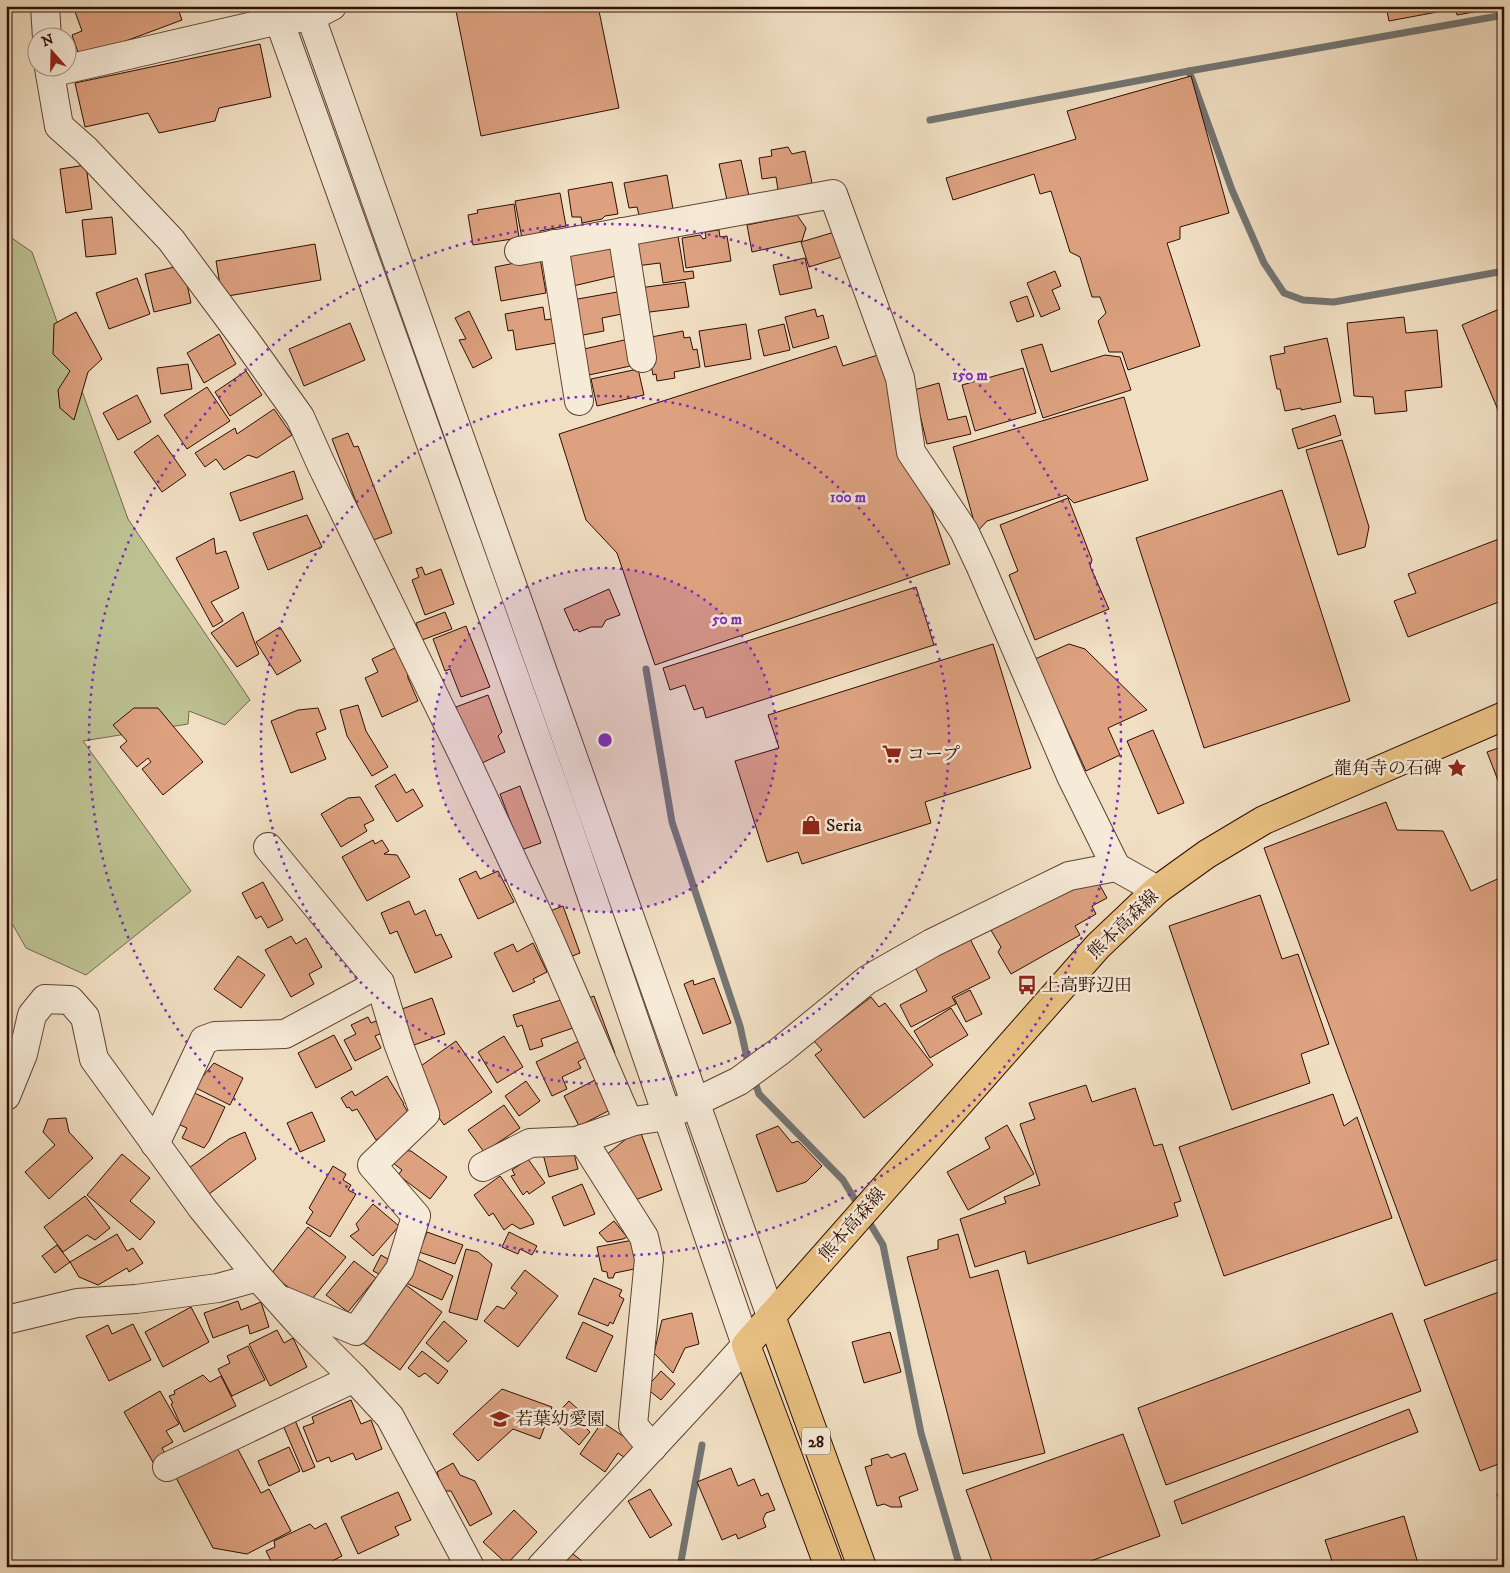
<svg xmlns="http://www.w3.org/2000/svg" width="1510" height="1573" font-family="'IM FELL DW Pica','Noto Serif JP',serif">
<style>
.green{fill:#bdc192;stroke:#75684a}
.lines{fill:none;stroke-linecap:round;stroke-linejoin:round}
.stream{stroke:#737573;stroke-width:7}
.building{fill:#dda180;stroke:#2d0e01}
.minor-casing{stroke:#5e4232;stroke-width:30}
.major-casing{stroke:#2d0e01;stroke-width:30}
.minor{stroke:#f6ead8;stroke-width:28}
.major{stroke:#e8c082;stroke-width:28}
.ring{fill:none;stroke:#7b2cbf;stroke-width:2.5;stroke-dasharray:2.5 5}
.labels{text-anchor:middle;stroke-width:5;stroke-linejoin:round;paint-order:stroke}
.shield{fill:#f6ead8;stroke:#695042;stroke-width:1}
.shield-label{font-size:16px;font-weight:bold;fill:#2d0e01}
.poi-label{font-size:18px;fill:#2d0e01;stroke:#f6ead8;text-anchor:start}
.street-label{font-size:18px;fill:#2d0e01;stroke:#f6ead8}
.centre{fill:#7b2cbf;stroke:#f6ead8;stroke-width:2.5}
.ring-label{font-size:15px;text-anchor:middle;font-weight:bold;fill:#7b2cbf;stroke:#f6ead8;stroke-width:5;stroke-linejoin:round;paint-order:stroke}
</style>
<rect width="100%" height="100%" fill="#f1dfc3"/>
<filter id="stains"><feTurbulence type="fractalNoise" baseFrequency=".004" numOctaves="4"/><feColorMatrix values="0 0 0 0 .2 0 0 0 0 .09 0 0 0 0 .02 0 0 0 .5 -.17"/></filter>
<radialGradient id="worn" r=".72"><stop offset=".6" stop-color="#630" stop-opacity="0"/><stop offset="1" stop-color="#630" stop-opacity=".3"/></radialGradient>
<!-- green -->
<polygon class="green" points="6,234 32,252 128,519 250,700 225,725 189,711 188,724 83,741 191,891 86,975 26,948 6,913"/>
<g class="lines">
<!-- stream -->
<g class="stream">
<polyline points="1189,71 1232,190 1264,263 1284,293 1303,300 1334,302 1504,271"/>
<polyline points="930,120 1189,71 1504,15"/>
<polyline points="646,669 672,822 740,1026 749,1067"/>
<polyline points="753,1077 759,1094 843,1180 860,1208"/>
<polyline points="866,1217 883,1245 921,1433 960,1567"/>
<polyline points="680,1567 702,1445"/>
</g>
</g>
<!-- building -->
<g class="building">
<polygon points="73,6 177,6 182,20 80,58 72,35 82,31"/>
<polygon points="455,6 598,6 619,108 481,136"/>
<polygon points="1386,6 1447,6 1448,10 1389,21"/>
<polygon points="1455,6 1502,6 1502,7 1457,15"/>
<polygon points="260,44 271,97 219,108 215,121 159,133 148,113 85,127 75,83"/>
<polygon points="1191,76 1229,213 1180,227 1180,239 1167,243 1200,346 1128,370 1122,352 1109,352 1098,321 1106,313 1100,297 1092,297 1080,257 1070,252 1051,191 1040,194 1034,174 953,200 946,178 1076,139 1067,111"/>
<polygon points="788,147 792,154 805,151 812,183 799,186 779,196 776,177 762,179 759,158 772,156 771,150"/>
<polygon points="741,160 749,196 727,200 719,164"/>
<polygon points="86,165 92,209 66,213 60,169"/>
<polygon points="667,175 673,209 639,215 637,207 629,208 624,183"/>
<polygon points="612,182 618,214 605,216 602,219 582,223 581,217 572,217 568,190"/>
<polygon points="560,193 566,226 540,231 542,241 523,244 515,201"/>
<polygon points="514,204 519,238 473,245 468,215 478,213 477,210"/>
<polygon points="797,215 806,228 802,241 752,252 747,225"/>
<polygon points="112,217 116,254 86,257 82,220"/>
<polygon points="719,230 720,237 727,236 731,261 686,268 682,238 700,235 703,239 706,238 705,232"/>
<polygon points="838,231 845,256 809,267 801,242"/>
<polygon points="678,236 684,272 693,271 694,278 663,283 660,263 636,266 632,243"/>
<polygon points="315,244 321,280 222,297 216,261"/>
<polygon points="609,247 615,251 616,276 573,286 566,256"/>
<polygon points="540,258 546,293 501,301 495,267"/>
<polygon points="805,258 812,288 780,295 773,265"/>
<polygon points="183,265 191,303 154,312 145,274"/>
<polygon points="1055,271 1061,286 1052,290 1060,309 1041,317 1027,283"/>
<polygon points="137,278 150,314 109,329 96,293"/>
<polygon points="685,282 689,307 642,313 639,288"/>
<polygon points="623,291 627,313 602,318 604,331 578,336 572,300"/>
<polygon points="1027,296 1034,316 1017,322 1010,302"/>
<polygon points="543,307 545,320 557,318 562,342 516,350 513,330 508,331 505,314"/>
<polygon points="1504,307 1504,424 1462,325"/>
<polygon points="815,309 817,317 823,315 829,338 793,348 785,317"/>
<polygon points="469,311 492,358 473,368 459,340 466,339 455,318"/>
<polygon points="76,312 102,359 88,372 74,420 60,408 58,390 70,371 53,354 54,324"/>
<polygon points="1404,317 1406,333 1437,330 1442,387 1405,391 1407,411 1375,414 1373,397 1354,396 1347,323"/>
<polygon points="350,323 365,360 304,386 289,349"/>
<polygon points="746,324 751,359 705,367 699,331"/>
<polygon points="784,324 790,350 764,356 758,330"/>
<polygon points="683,331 684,338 690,337 693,350 697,349 700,367 674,372 675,378 657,381 656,374 653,375 646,338"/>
<polygon points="219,334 236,364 204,383 187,353"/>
<polygon points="1327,338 1341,402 1301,410 1301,408 1285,411 1280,389 1277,389 1270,356 1285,353 1284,347"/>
<polygon points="629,339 635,365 589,375 584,349"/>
<polygon points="1042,344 1051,372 1105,355 1120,357 1131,390 1043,418 1021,350"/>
<polygon points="836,346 843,366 881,354 912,452 950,564 655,665 617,553 586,520 559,434"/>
<polygon points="188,364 192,389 161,394 157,368"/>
<polygon points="1023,368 1036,413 975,431 962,385"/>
<polygon points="638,369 644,395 597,406 591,379"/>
<polygon points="246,371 262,395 230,416 215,392"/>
<polygon points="939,383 948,420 966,416 971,434 927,444 914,390"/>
<polygon points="207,387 230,421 187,449 164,415"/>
<polygon points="137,395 151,422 118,440 103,413"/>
<polygon points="1124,397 1148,480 1074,503 1066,495 987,521 977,532 953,447"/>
<polygon points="274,409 292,435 257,458 248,455 224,470 216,459 205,467 195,453 235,428 237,434"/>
<polygon points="1335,415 1341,435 1298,449 1292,429"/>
<polygon points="348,433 354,447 358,446 392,533 371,541 332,439"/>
<polygon points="158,435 186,475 162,492 134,452"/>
<polygon points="1342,440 1369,527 1365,547 1338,555 1306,450"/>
<polygon points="294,471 303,499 240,521 230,493"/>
<polygon points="1282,490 1350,701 1204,748 1136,538"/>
<polygon points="1068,498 1092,560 1090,566 1109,609 1035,640 1009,575 1018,571 1000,525"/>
<polygon points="307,515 322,547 268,570 253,533"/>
<polygon points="1504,537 1504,600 1408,637 1394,601 1416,593 1408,574"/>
<polygon points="214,538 216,554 226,551 239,588 211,602 223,621 213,627 176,558"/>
<polygon points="422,567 425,575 441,569 454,604 425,615 412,580 419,577 416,569"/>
<polygon points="916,587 934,645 706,718 703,707 694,710 685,685 670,690 663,668"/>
<polygon points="609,589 620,615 606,620 602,627 591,627 579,632 577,629 574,631 564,609"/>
<polygon points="243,612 259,654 237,667 211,633"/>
<polygon points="445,612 452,629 422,640 416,623"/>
<polygon points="466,626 490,687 461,697 450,669 445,671 433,639"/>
<polygon points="280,627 301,661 277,675 256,642"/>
<polygon points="993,644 1031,768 925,802 931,823 802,864 798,852 767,862 735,761 779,748 768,715"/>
<polygon points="1069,644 1085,649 1147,710 1108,728 1120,755 1086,771 1035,659"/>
<polygon points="397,647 407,669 408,678 418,701 382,717 365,678 378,672 372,659"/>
<polygon points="488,695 502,732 498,736 505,752 480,764 469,743 456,707"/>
<polygon points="358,705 366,731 388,767 372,776 347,736 340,710"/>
<polygon points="134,708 158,708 203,762 163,795 142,769 151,762 148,758 137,767 120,747 127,741 113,725"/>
<polygon points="318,708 326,729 316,733 326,759 291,773 271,721 298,710"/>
<polygon points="1153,730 1184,803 1158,814 1127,741"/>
<polygon points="1504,746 1504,796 1487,752"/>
<polygon points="395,774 406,793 413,789 423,806 397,822 375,786"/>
<polygon points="520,786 541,843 521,850 500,794"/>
<polygon points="360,797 374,820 364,825 367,831 341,847 321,814 348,798"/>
<polygon points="1386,802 1397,830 1443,831 1471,891 1504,876 1504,1257 1425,1286 1264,848"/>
<polygon points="373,840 375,844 382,840 389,851 384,854 397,855 410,877 367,901 342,857"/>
<polygon points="476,871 480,879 498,871 514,902 478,919 459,879"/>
<polygon points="263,882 283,920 268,928 261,916 256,919 242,893"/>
<polygon points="1098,882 1107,898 1092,906 1096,914 1075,926 1080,935 1011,974 998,952 1001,947 989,927 1041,898"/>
<polygon points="1260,895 1282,959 1298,954 1329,1044 1301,1054 1310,1083 1232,1110 1169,926"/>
<polygon points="409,901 415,915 425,910 436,936 441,934 452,957 415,973 397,931 390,934 381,913"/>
<polygon points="563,906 580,953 567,958 550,911"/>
<polygon points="291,936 296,944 306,938 322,967 309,974 314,984 291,997 265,950"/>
<polygon points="969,937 990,978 952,997 956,1004 911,1027 900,1005 927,991 914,965"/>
<polygon points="533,943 547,972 533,979 535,982 513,992 494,953 513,944 517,952"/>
<polygon points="238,956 265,975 241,1008 214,989"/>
<polygon points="714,978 731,1023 703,1034 684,984 693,980 694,985"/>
<polygon points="970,990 982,1014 966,1022 954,998"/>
<polygon points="594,996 615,1053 607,1056 583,1000"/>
<polygon points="871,997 879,1007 885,1003 933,1065 864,1118 815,1055 822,1050 814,1041"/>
<polygon points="432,998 445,1034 414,1045 402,1009"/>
<polygon points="564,999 573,1028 541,1039 543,1046 530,1050 522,1025 517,1027 513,1015"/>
<polygon points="951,1008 968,1035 930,1058 914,1031"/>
<polygon points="368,1017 371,1023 376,1021 382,1033 375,1036 381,1048 355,1061 344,1040 356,1034 351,1025"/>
<polygon points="334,1035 352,1069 316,1088 298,1053"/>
<polygon points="504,1036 523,1067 497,1083 478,1052"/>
<polygon points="456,1041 492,1092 444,1125 421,1092 411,1073"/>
<polygon points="579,1041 587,1057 578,1062 581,1068 562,1077 567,1089 552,1096 536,1062"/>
<polygon points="214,1063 243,1078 230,1105 194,1087"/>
<polygon points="387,1076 404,1104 403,1104 409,1114 394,1129 376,1140 357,1109 352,1111 349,1107 347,1108 341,1098 352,1091 355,1096"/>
<polygon points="595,1080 610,1110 579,1126 564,1096"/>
<polygon points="526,1081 540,1101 519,1116 505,1096"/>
<polygon points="1086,1085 1092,1102 1135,1088 1154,1146 1162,1144 1181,1201 1174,1203 1178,1216 1028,1264 1025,1251 975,1267 960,1219 1006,1203 1004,1197 1040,1185 1020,1124 1035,1119 1029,1103"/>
<polygon points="190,1091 225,1107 209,1141 204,1148 182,1138 187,1128 176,1123"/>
<polygon points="1333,1094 1344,1126 1357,1117 1392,1218 1224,1276 1179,1147"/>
<polygon points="504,1105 520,1128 484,1152 468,1130"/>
<polygon points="312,1112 325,1141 300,1152 287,1123"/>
<polygon points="66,1118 69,1132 93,1158 49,1199 25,1172 55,1145 43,1132 48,1119"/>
<polygon points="1007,1125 1034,1174 968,1210 947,1172 990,1148 985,1138"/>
<polygon points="778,1126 792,1143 798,1141 822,1166 806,1182 777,1192 756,1135"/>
<polygon points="639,1128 662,1190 635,1200 606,1155 626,1139 624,1133"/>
<polygon points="245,1132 256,1159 209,1194 189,1168 229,1139"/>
<polygon points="572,1146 578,1169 549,1177 543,1154"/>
<polygon points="402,1150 411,1151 447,1177 430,1199 398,1175 402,1170 393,1163"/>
<polygon points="122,1154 150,1178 130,1201 155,1222 140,1240 87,1195"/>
<polygon points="528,1159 545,1183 529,1194 527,1191 523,1195 511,1176 515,1175 512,1170"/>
<polygon points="333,1166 346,1174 343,1180 351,1185 348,1190 356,1194 330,1237 306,1223 313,1212 309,1208"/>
<polygon points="500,1176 532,1219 534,1224 520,1229 512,1224 504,1230 493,1213 489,1216 474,1195"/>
<polygon points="582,1184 595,1214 564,1226 552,1197"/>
<polygon points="85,1196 110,1228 95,1240 87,1235 63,1252 44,1227"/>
<polygon points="373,1204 399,1226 373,1256 350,1236 359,1230 356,1224"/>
<polygon points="614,1221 627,1237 623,1239 607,1242 599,1233"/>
<polygon points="308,1227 346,1257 309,1303 271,1274"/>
<polygon points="427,1232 463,1245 455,1264 419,1252"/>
<polygon points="509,1232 537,1246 532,1255 520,1249 518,1254 502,1247"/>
<polygon points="117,1234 127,1251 133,1248 143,1263 129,1272 127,1268 98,1285 79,1277 70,1262"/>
<polygon points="958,1234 970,1278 998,1270 1045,1453 963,1474 907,1257 938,1249 938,1240"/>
<polygon points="633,1240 639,1268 615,1273 613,1278 608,1278 607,1272 602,1271 597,1247"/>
<polygon points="57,1245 70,1262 55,1273 42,1256"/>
<polygon points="466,1249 478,1252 492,1264 477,1320 449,1312"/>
<polygon points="381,1255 395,1263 387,1278 373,1271"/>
<polygon points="417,1259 453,1276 442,1300 406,1283"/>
<polygon points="354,1261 376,1278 348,1312 326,1295"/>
<polygon points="525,1270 558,1296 518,1347 484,1321 497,1306 504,1309 517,1293 511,1288"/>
<polygon points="594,1278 622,1290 619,1296 624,1299 613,1324 610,1322 608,1326 578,1314"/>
<polygon points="402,1282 442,1312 400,1370 359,1340"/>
<polygon points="1504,1290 1504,1462 1480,1471 1424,1320"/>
<polygon points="238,1301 241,1310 261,1302 269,1327 250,1334 248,1325 213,1338 204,1313"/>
<polygon points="191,1307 209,1342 163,1367 145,1332"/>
<polygon points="692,1313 699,1344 685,1348 673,1373 654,1353 662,1320"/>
<polygon points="1392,1313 1421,1391 1166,1485 1138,1408"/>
<polygon points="444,1321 467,1341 448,1362 426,1343"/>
<polygon points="583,1322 613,1336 596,1372 566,1358"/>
<polygon points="133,1324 151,1360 109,1381 86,1336 108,1325 112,1334"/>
<polygon points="277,1330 284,1343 293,1338 307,1367 270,1386 249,1344"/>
<polygon points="890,1332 901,1372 864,1383 852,1342"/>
<polygon points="248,1346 265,1380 232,1396 218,1369 230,1363 227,1356"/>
<polygon points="422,1351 448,1371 438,1384 425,1373 419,1377 408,1368"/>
<polygon points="661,1371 675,1384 661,1400 646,1388"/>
<polygon points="203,1375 210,1382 221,1376 236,1406 184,1432 171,1404 173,1403 169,1396 175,1394 174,1391"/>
<polygon points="502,1389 552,1407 540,1439 513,1429 478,1461 453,1434"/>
<polygon points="160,1391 179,1424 166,1431 173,1442 162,1448 167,1457 154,1464 124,1412"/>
<polygon points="351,1400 361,1424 371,1420 382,1449 356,1460 353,1453 331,1462 329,1457 317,1462 303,1427 314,1423 312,1417"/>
<polygon points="569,1401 590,1420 584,1426 590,1432 579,1445 551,1420"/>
<polygon points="1409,1409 1418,1432 1182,1524 1174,1501"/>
<polygon points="294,1418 315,1467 303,1472 282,1423"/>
<polygon points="602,1422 635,1444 625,1458 618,1453 605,1472 580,1454"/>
<polygon points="1123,1434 1160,1536 1074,1567 994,1567 966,1490"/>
<polygon points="232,1438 261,1493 269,1489 291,1531 247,1554 213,1548 172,1470"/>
<polygon points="289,1447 300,1471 269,1486 258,1461"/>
<polygon points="905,1453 918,1490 899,1497 902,1507 891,1507 884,1504 877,1506 865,1467 872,1465 871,1459 888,1454 891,1458"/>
<polygon points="453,1463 460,1475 475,1481 492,1514 470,1526 451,1491 443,1491 437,1472"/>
<polygon points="731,1468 738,1486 754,1479 761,1496 768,1493 775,1510 766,1513 763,1519 766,1527 738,1539 736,1534 722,1540 697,1482"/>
<polygon points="650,1489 672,1525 650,1538 628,1501"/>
<polygon points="398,1492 411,1520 395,1527 399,1535 358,1554 341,1517"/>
<polygon points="1504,1492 1504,1514 1497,1494"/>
<polygon points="514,1510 537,1532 507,1564 483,1542"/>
<polygon points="1404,1516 1419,1567 1334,1567 1325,1540"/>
<polygon points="326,1523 342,1556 321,1567 274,1567 266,1551 275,1547 274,1541 310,1524 315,1529"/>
<polygon points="573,1554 582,1561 580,1567 550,1567"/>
</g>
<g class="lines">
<defs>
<g id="minor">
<polyline points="45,6 47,38"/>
<polyline points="274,6 564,815 746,1345 710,1385 541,1567"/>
<polyline points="307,6 771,1316"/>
<polyline points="49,68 59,126 86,150 171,240 251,348 300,417 321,464 468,765 548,936 626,1116 634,1121 667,1116 739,1081 780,1051 867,980 932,943 1069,876 1116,867"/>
<polyline points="50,73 279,20 311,17 332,6"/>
<polyline points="622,232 642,358"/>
<polyline points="554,244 579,401"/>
<polyline points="519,251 833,194 900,378 911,452 964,531 980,565 1071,776 1116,867 1157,890"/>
<polyline points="6,1096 23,1054 32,1015 45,999 70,1000 85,1017 94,1059 202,1208 258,1277"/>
<polyline points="582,1139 644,1237 649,1259 633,1425 652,1448"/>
<polyline points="155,1144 204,1040 215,1036 285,1034 380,983 268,847"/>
<polyline points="483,1167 530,1143 577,1141 634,1121"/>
<polyline points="284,1301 356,1331 400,1269 416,1216 372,1165 425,1114 398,1043 380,983"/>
<polyline points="6,1320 77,1303 136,1299 218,1288 258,1277 301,1325 354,1378 390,1417 470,1567"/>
<polyline points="167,1467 354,1378"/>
</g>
<g id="major">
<polyline points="771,1316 862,1567"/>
<polyline points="829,1567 746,1345 1098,946 1157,890 1207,854 1264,820 1504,716"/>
</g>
</defs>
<!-- minor casing -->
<use href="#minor" class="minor-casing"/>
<!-- major casing -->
<use href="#major" class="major-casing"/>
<!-- minor -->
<use href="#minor" class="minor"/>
<!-- major -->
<use href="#major" class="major"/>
</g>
<!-- distance rings -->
<circle cx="605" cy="740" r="172" fill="#7b2cbf" fill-opacity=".12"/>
<g class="ring">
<circle cx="605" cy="740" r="172"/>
<circle cx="605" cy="740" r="344"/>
<circle cx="605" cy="740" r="516"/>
</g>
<!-- icons -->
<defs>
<symbol id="supermarket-bare" viewBox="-9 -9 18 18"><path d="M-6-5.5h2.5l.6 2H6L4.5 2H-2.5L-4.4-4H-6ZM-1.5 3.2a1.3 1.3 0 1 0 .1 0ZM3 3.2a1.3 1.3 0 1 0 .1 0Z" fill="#8f2418" stroke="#f6ead8" stroke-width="2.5" paint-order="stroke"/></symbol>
<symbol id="sight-bare" viewBox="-9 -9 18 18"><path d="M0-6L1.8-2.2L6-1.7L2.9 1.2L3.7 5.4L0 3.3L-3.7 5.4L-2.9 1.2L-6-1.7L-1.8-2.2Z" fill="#8f2418" stroke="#f6ead8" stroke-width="2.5" paint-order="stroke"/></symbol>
<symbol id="shop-bare" viewBox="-9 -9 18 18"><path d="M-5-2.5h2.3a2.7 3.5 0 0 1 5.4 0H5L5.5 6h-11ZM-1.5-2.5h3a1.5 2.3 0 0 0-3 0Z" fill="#8f2418" stroke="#f6ead8" stroke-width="2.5" paint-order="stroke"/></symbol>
<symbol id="bus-bare" viewBox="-9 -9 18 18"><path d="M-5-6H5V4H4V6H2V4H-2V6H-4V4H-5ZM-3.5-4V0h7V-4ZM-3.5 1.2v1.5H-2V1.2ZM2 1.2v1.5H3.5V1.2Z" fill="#8f2418" stroke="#f6ead8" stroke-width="2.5" paint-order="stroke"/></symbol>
<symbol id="school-bare" viewBox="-9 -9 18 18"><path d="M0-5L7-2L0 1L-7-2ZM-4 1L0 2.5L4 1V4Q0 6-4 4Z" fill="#8f2418" stroke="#f6ead8" stroke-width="2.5" paint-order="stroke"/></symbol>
</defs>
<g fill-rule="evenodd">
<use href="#supermarket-bare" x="878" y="740" width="28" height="28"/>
<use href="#sight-bare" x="1443" y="754" width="28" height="28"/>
<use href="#shop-bare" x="797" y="811" width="28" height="28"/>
<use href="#bus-bare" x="1013" y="971" width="28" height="28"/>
<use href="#school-bare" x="486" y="1405" width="28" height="28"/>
</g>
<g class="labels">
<!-- shield labels -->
<rect class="shield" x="802" y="1427.5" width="28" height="27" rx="4"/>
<g class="shield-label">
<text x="816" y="1447">28</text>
</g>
<!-- poi labels -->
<g class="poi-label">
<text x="907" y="760">コープ</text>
<text x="1442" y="774" text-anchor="end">龍角寺の石碑</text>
<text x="826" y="831">Seria</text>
<text x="1042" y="991">上高野辺田</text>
<text x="515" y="1425">若葉幼愛園</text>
</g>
<!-- street labels -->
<g class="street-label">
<text transform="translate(1123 924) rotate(-44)" y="6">熊本高森線</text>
<text transform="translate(852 1224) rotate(-49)" y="6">熊本高森線</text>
</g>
</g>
<circle cx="605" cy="740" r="8" class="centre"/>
<g class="ring-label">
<text x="970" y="380">150 m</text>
<text x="848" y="502">100 m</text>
<text x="727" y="624">50 m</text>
</g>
<!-- margin -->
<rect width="1510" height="1573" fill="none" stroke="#f1dfc3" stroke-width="25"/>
<rect x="8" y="8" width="1495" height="1558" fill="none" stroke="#2d0e01" stroke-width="2.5"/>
<rect x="12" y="12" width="1485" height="1548" fill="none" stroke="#2d0e01"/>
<!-- north arrow -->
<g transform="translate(52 52) rotate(340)"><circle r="24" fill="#f6ead8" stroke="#a69282"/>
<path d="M0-4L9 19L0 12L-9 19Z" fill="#8f2418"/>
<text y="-8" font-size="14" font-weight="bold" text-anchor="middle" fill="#2d0e01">N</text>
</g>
<rect width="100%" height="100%" filter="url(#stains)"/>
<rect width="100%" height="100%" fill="url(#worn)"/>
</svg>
